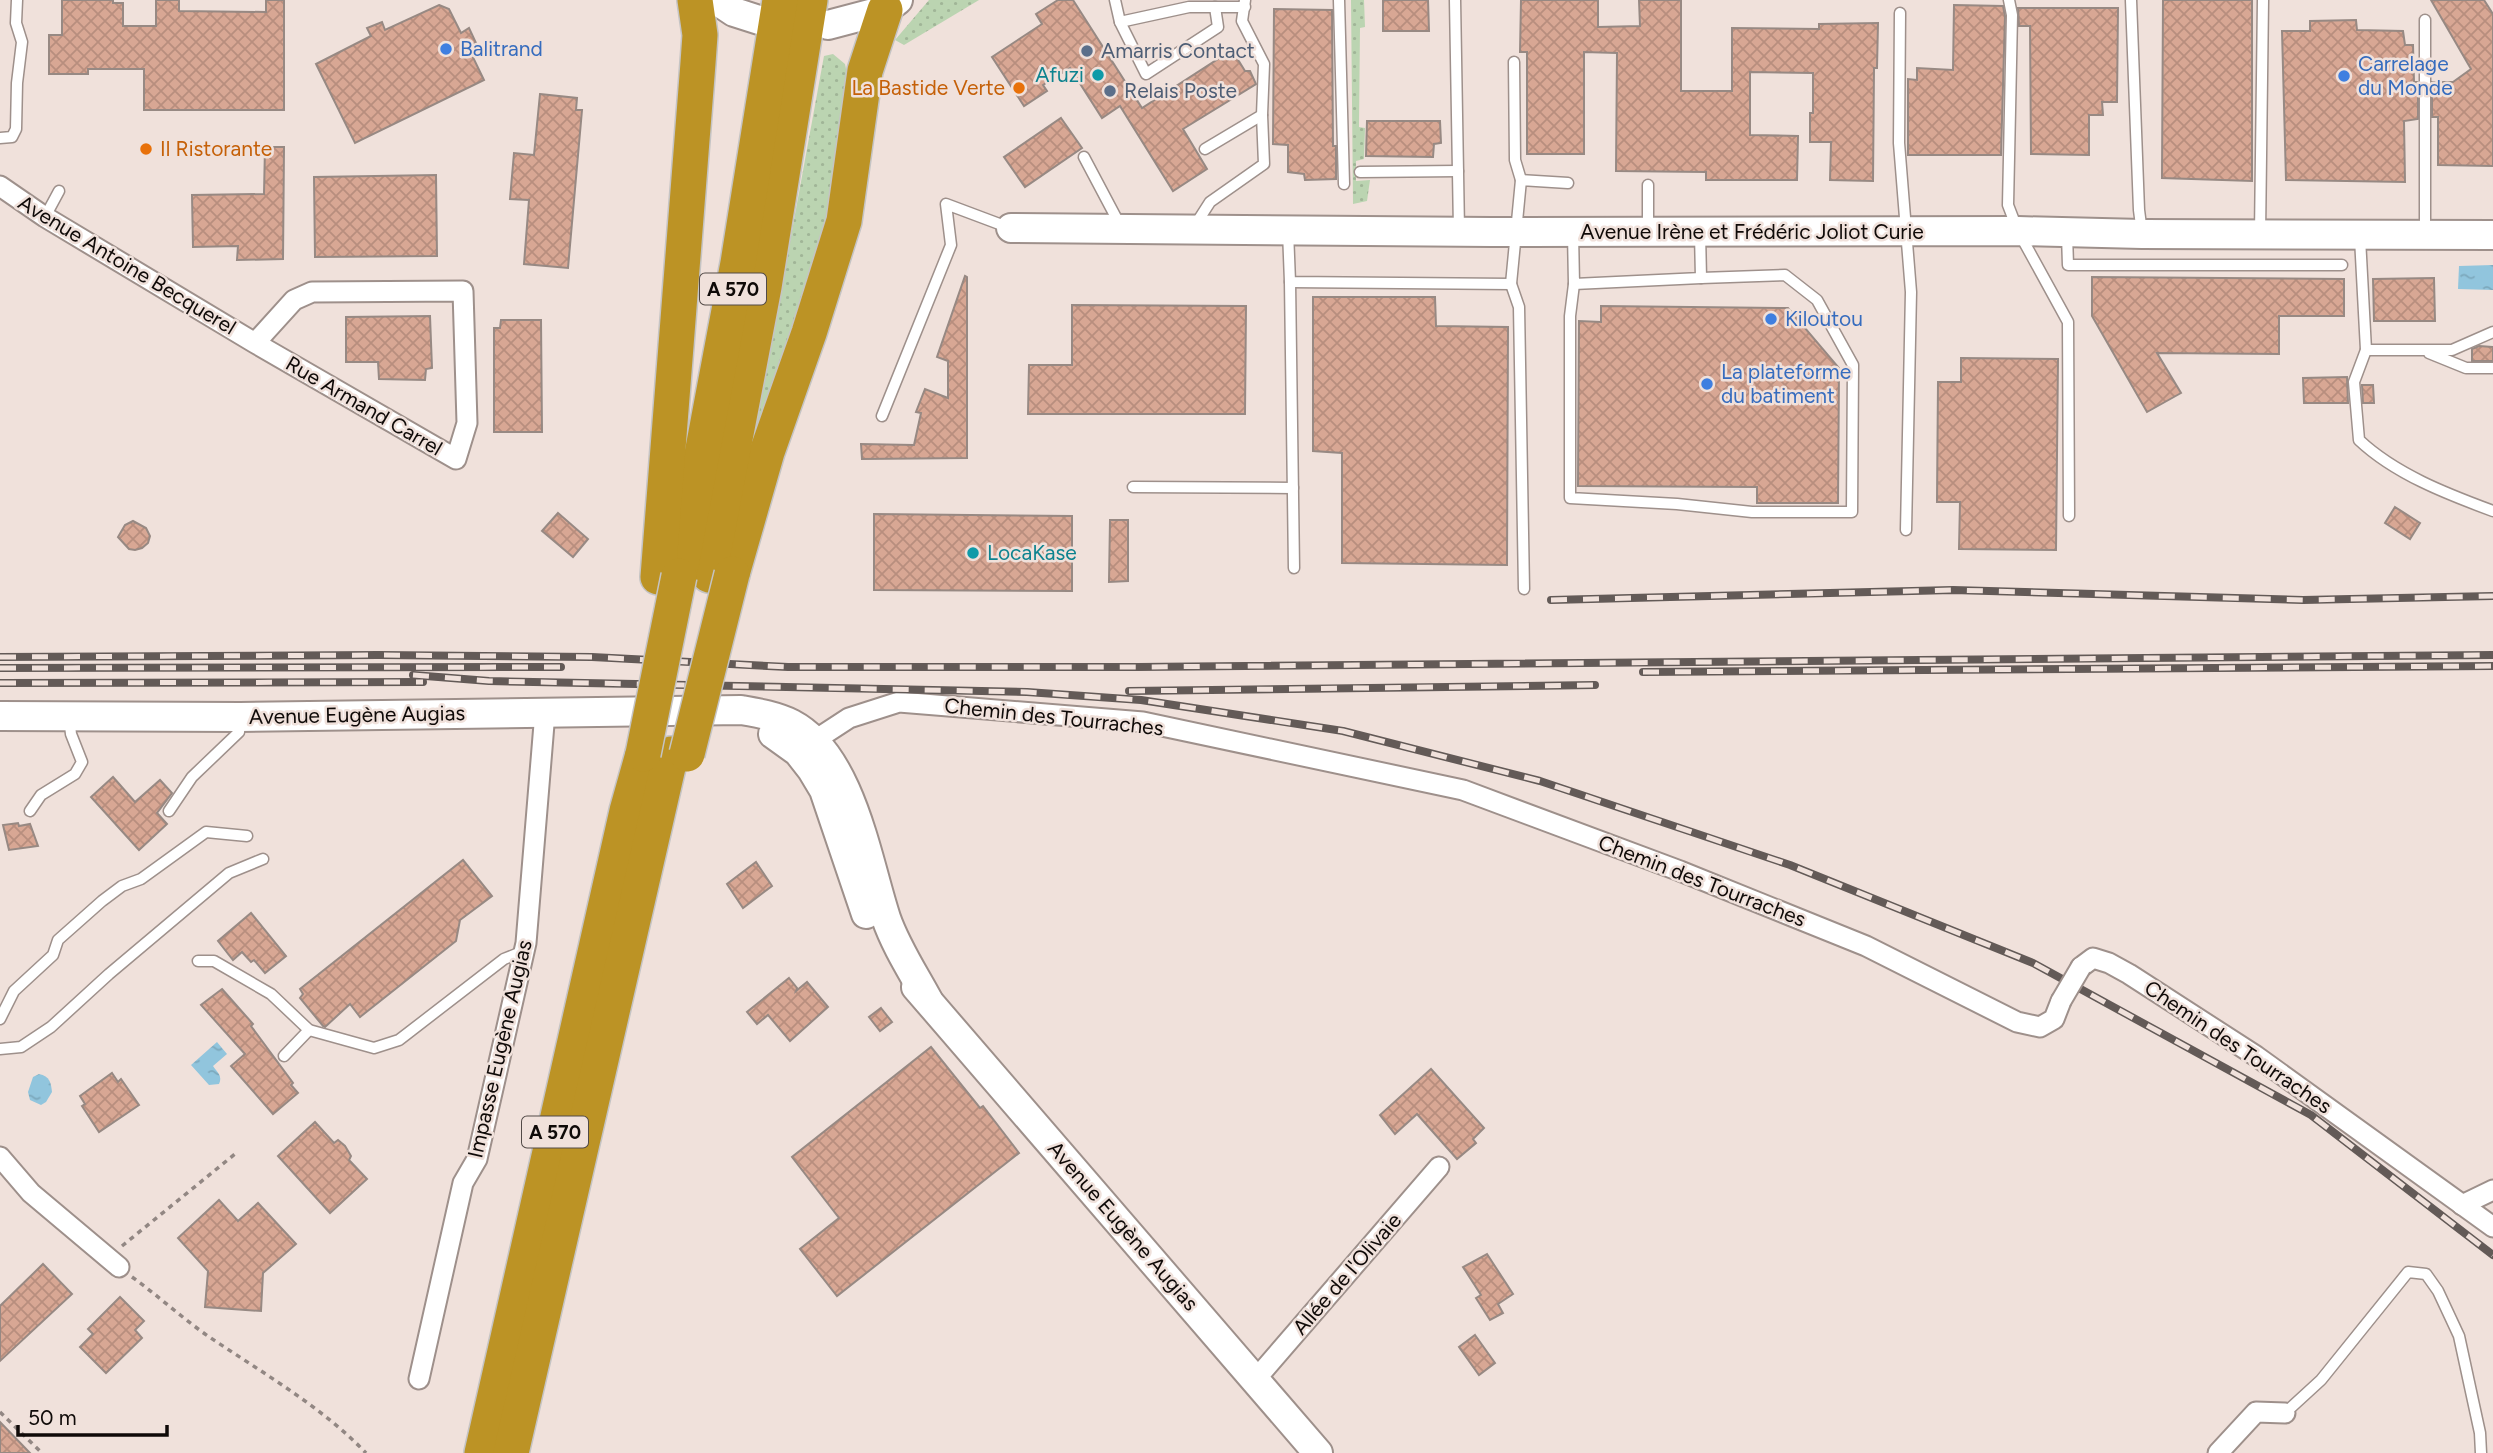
<svg xmlns="http://www.w3.org/2000/svg" width="2493" height="1453" font-family="Figtree,sans-serif">
<style>
.grass{fill:url(#grass-dots)}
.water{fill:url(#water-ripples)}
.building{fill:url(#building-cross-hatch);stroke:#978983;stroke-width:2}
.lines{fill:none;stroke-linecap:round;stroke-linejoin:round}
.lane-casing{stroke:#9e908b;stroke-width:13}
.street-casing{stroke:#9e908b;stroke-width:23}
.secondary-casing{stroke:#9e908b;stroke-width:32}
.highway-casing{stroke:#c5c4c4;stroke-width:38}
.path{stroke:#928783;stroke-width:3.5;stroke-dasharray:5 5;stroke-linecap:butt}
.lane{stroke:#fff;stroke-width:10}
.street{stroke:#fff;stroke-width:19}
.secondary{stroke:#fff;stroke-width:28}
.highway{stroke:#bc9325;stroke-width:35}
.rail-casing{stroke:#635a57;stroke-width:8}
.rail{stroke:#f0e1db;stroke-width:5;stroke-dasharray:16;stroke-linecap:butt}
.street-bridge-casing{stroke:#9e908b;stroke-width:23;stroke-linecap:butt}
.highway-bridge-casing{stroke:#c5c4c4;stroke-width:38;stroke-linecap:butt}
.street-bridge{stroke:#fff;stroke-width:19}
.highway-bridge{stroke:#bc9325;stroke-width:35}
.shop-dot{fill:#3f7fe0;stroke:#f0e1db;stroke-width:2.5}
.service-dot{fill:#5c6f8a;stroke:#f0e1db;stroke-width:2.5}
.culture-dot{fill:#0f9aa8;stroke:#f0e1db;stroke-width:2.5}
.food-dot{fill:#e8710a;stroke:#f0e1db;stroke-width:2.5}
.labels{text-anchor:middle;stroke-width:5;stroke-linejoin:round;paint-order:stroke}
.shield{fill:#f0e1db;stroke:#524a47;stroke-width:2}
.shield-label{font-size:19px;font-weight:bold;fill:#0f0a08}
.shop-label{font-size:21px;fill:#366cbe;stroke:#f0e1db;text-anchor:start}
.service-label{font-size:21px;fill:#4e5e75;stroke:#f0e1db;text-anchor:start}
.culture-label{font-size:21px;fill:#0d838f;stroke:#f0e1db;text-anchor:end}
.food-label{font-size:21px;fill:#c56008;stroke:#f0e1db;text-anchor:end}
.street-label{font-size:21px;fill:#0f0a08;stroke:#f0e1db}
</style>
<defs>
<pattern id="grass-dots" width="8" height="8" patternUnits="userSpaceOnUse" patternTransform="scale(1.75)"><rect width="8" height="8" fill="#bbd4b1"/><path d="M2 2h.1M6 6h.1" fill="none" stroke="#a0b597" stroke-width="1.8" stroke-linecap="round"/></pattern>
<pattern id="water-ripples" width="26" height="14" patternUnits="userSpaceOnUse" patternTransform="scale(1.75)"><rect width="26" height="14" fill="#91c5dd"/><path d="M2 4q2-2 4 0t4 0M15 11q2-2 4 0t4 0" fill="none" stroke="#7ca8bc"/></pattern>
<pattern id="building-cross-hatch" width="8" height="8" patternUnits="userSpaceOnUse" patternTransform="scale(1.75)"><rect width="8" height="8" fill="#d8a794"/><path d="M0 0l8 8M0 8l8-8" fill="none" stroke="#b88e7e"/></pattern>
</defs>
<rect width="100%" height="100%" fill="#f0e1db"/>
<!-- grass -->
<g class="grass">
<polygon points="929,0 979,0 904,45 895,40"/>
<polygon points="1351,0 1364,0 1365,27 1360,28 1359,127 1365,128 1364,159 1356,161 1356,181 1370,180 1367,201 1353,204"/>
<polygon points="833,54 845,64 849,84 837,197 753,444 824,56"/>
</g>
<!-- water -->
<g class="water">
<polygon points="2493,265 2493,290 2458,289 2459,266"/>
<path d="M217,1042l10,12 -14,12c4,6 10,10 6,18l-10,1 -18,-20z"/>
<path d="M39,1074c11,2 12,9 13,18l-6,10 -5,3 -11,-5 -2,-8 5,-15z"/>
</g>
<!-- building -->
<g class="building">
<polygon points="62,0 113,0 113,3 123,3 123,26 156,26 156,0 179,0 179,11 266,12 266,0 284,0 284,110 144,110 144,69 88,69 88,74 49,74 49,35 62,35"/>
<polygon points="1058,0 1073,0 1142,108 1232,50 1245,71 1250,71 1256,84 1183,129 1207,169 1173,191 1120,106 1102,118 1070,68 1043,85 1047,91 1024,106 992,57 1042,24 1036,14"/>
<polygon points="1383,0 1428,0 1429,31 1383,31"/>
<polygon points="1521,0 1598,0 1598,27 1640,26 1639,0 1681,0 1681,91 1732,91 1732,28 1819,29 1819,24 1878,23 1877,68 1874,68 1873,181 1830,180 1831,142 1810,142 1810,113 1813,113 1813,73 1750,72 1750,135 1798,136 1797,180 1706,180 1706,172 1616,171 1617,53 1584,52 1584,154 1527,154 1527,52 1520,52"/>
<polygon points="2163,0 2252,0 2252,181 2162,178"/>
<polygon points="2431,0 2484,0 2493,14 2493,166 2438,165 2438,117 2432,117 2432,82 2453,82 2471,69"/>
<polygon points="439,5 449,9 461,33 469,28 476,43 468,47 484,80 355,143 316,64 371,36 367,28 382,22 385,30"/>
<polygon points="1954,5 2003,6 2005,16 2001,155 1908,155 1908,79 1917,80 1917,68 1953,70"/>
<polygon points="2018,8 2118,8 2117,102 2102,102 2103,115 2089,115 2089,155 2031,154 2030,26 2019,26"/>
<polygon points="1274,9 1332,10 1333,146 1336,146 1336,179 1305,180 1304,174 1288,172 1288,145 1273,144"/>
<polygon points="2356,20 2357,30 2403,31 2405,45 2413,45 2414,82 2418,82 2418,119 2404,121 2405,182 2286,180 2282,31 2310,31 2310,21"/>
<polygon points="540,94 577,98 576,110 582,110 568,268 524,264 529,200 510,199 514,153 534,155"/>
<polygon points="1061,118 1082,148 1025,187 1004,157"/>
<polygon points="1367,121 1440,121 1441,143 1434,144 1433,157 1366,156"/>
<polygon points="265,147 284,147 283,259 237,260 238,246 193,247 192,195 264,194"/>
<polygon points="436,175 437,256 315,257 314,177"/>
<polygon points="965,276 967,277 967,458 862,459 861,444 914,445 921,413 916,412 925,389 948,398 948,361 937,357"/>
<polygon points="2092,277 2344,279 2344,316 2279,316 2279,354 2157,353 2181,393 2147,412 2092,316"/>
<polygon points="2434,278 2435,321 2374,321 2373,279"/>
<polygon points="1313,297 1435,297 1436,326 1508,327 1507,565 1342,563 1342,453 1313,451"/>
<polygon points="1072,305 1246,306 1245,414 1028,414 1029,365 1072,365"/>
<polygon points="1601,306 1788,308 1839,368 1838,503 1757,503 1757,487 1578,486 1579,321 1601,322"/>
<polygon points="430,316 432,368 426,369 425,380 379,379 378,362 346,362 346,317"/>
<polygon points="501,320 541,320 542,432 494,432 494,328 500,328"/>
<polygon points="2479,346 2493,347 2493,361 2472,361 2472,349"/>
<polygon points="1961,358 2058,359 2056,550 1959,549 1960,502 1937,502 1938,382 1961,382"/>
<polygon points="2347,377 2348,403 2304,403 2303,378"/>
<polygon points="2362,385 2373,385 2374,403 2363,403"/>
<polygon points="2395,507 2420,523 2410,539 2385,523"/>
<polygon points="558,513 588,539 573,557 542,531"/>
<polygon points="874,514 1072,516 1072,591 874,590"/>
<polygon points="1110,520 1128,520 1128,581 1109,582"/>
<polygon points="133,521 146,528 150,536 148,543 142,548 135,550 129,549 118,537 125,525"/>
<polygon points="113,777 135,802 160,780 172,793 157,813 167,824 139,850 91,797"/>
<polygon points="18,823 19,826 30,824 38,846 9,850 3,825"/>
<polygon points="463,860 492,896 460,920 456,941 360,1017 350,1004 325,1027 323,1026 300,998 303,994 300,989"/>
<polygon points="756,862 772,886 743,908 727,884"/>
<polygon points="251,913 286,956 265,973 254,960 251,962 242,952 233,960 218,941"/>
<polygon points="789,978 797,988 796,991 807,982 828,1007 790,1041 768,1015 757,1024 747,1012"/>
<polygon points="222,989 253,1024 251,1026 293,1083 291,1085 298,1093 273,1114 231,1066 245,1054 201,1005"/>
<polygon points="881,1008 892,1022 880,1031 869,1017"/>
<polygon points="931,1047 980,1108 983,1106 1019,1153 837,1296 800,1249 839,1218 792,1157"/>
<polygon points="1431,1069 1484,1128 1473,1139 1476,1143 1457,1159 1417,1114 1395,1134 1380,1115"/>
<polygon points="112,1073 118,1082 121,1079 139,1105 99,1132 82,1106 85,1104 80,1096"/>
<polygon points="315,1122 334,1143 338,1140 345,1146 351,1156 349,1160 367,1179 330,1213 278,1156"/>
<polygon points="219,1200 238,1221 258,1203 296,1244 263,1273 261,1311 205,1307 208,1271 178,1238"/>
<polygon points="1487,1254 1513,1294 1498,1304 1503,1313 1490,1320 1476,1298 1481,1295 1463,1267"/>
<polygon points="43,1264 72,1294 0,1361 0,1306"/>
<polygon points="120,1297 144,1321 135,1330 142,1338 106,1373 80,1347 93,1334 88,1329"/>
<polygon points="1475,1335 1495,1363 1479,1375 1459,1347"/>
<polygon points="0,1422 30,1453 0,1453"/>
</g>
<g class="lines">
<defs>
<g id="lane">
<polyline points="1115,0 1120,22 1189,7 1245,7"/>
<polyline points="1339,0 1344,184"/>
<polyline points="1455,0 1459,230"/>
<polyline points="2009,0 2012,15 2008,205 2018,231 2068,322 2069,516"/>
<polyline points="2131,0 2139,210 2142,233"/>
<polyline points="1900,13 1899,143 1911,292 1906,530"/>
<polyline points="1120,22 1146,74 1218,27 1215,7"/>
<polyline points="1514,62 1515,160 1521,180"/>
<polyline points="0,138 12,137 16,129 17,83 22,42 16,23 17,0"/>
<polyline points="1205,149 1262,115 1264,64 1242,21 1245,0"/>
<polyline points="1084,157 1120,225"/>
<polyline points="1360,172 1458,171"/>
<polyline points="45,217 59,191"/>
<polyline points="1194,227 1210,202 1264,164 1262,115"/>
<polyline points="1648,230 1648,185"/>
<polyline points="1288,231 1290,282 1511,284 1521,180 1568,183"/>
<polyline points="1573,233 1574,284 1701,278 1700,233"/>
<polyline points="2425,233 2425,20"/>
<polyline points="2260,234 2263,0"/>
<polyline points="2067,235 2068,265 2342,265"/>
<path d="M2360,238l6,112 -12,32 5,58c36,34 88,54 134,71"/>
<polyline points="1290,282 1294,568"/>
<polyline points="1511,284 1519,307 1524,589"/>
<polyline points="1574,284 1570,316 1570,498 1677,504 1752,512 1852,512 1853,365 1817,300 1785,275 1701,278"/>
<polyline points="2366,350 2452,350 2493,332"/>
<polyline points="2429,353 2466,368 2493,368"/>
<polyline points="882,416 951,245 946,204 1010,228"/>
<polyline points="1133,487 1293,488"/>
<polyline points="30,811 41,795 75,774 82,762 71,734 69,717"/>
<polyline points="169,811 192,777 239,732 240,721"/>
<polyline points="198,961 214,961 271,994 309,1030 374,1048 399,1040 504,959 524,951"/>
<polyline points="0,1019 14,991 53,955 58,940 102,901 122,886 141,879 206,832 247,836"/>
<polyline points="0,1049 21,1047 51,1027 109,974 229,873 263,859"/>
<polyline points="284,1056 309,1030"/>
<polyline points="2285,1413 2321,1380 2408,1272 2426,1274 2438,1291 2459,1336 2480,1433 2481,1453"/>
</g>
<g id="street">
<polyline points="0,186 45,217 255,343 456,459 467,423 463,291 312,292 294,300 255,343"/>
<polyline points="803,748 849,718 899,702 1143,722 1463,790 1680,871 1866,946 2017,1022 2040,1027 2054,1019 2061,1001"/>
<polyline points="2081,967 2093,958 2109,963 2129,974 2256,1056 2493,1227"/>
<polyline points="0,1157 31,1193 119,1267"/>
<polyline points="2462,1205 2493,1190"/>
<polyline points="419,1379 463,1183 477,1159 526,943 545,712"/>
<polyline points="1255,1380 1439,1167"/>
<polyline points="2218,1453 2256,1412 2285,1413"/>
</g>
<g id="secondary">
<polyline points="716,0 734,12 759,20"/>
<polyline points="828,25 885,10 898,0"/>
<polyline points="1011,228 1491,232 2018,231 2142,234 2493,235"/>
<path d="M0,716l240,1 501,-7c17,3 35,6 51,14 59,31 75,136 94,194 10,29 28,56 42,82"/>
<polyline points="773,734 798,752 812,770 824,790 866,914"/>
<polyline points="916,987 1318,1453"/>
</g>
<g id="highway">
<polyline points="732,574 767,452 809,333 844,221 865,71 885,10"/>
<polyline points="709,575 764,287 810,0"/>
<polyline points="679,576 738,263 780,0"/>
<polyline points="658,577 698,63 700,35 695,0"/>
<polyline points="482,1453 627,811 643,754"/>
<polyline points="511,1453 671,754"/>
</g>
</defs>
<!-- lane casing -->
<use href="#lane" class="lane-casing"/>
<!-- street casing -->
<use href="#street" class="street-casing"/>
<!-- secondary casing -->
<use href="#secondary" class="secondary-casing"/>
<!-- highway casing -->
<use href="#highway" class="highway-casing"/>
<!-- path -->
<g class="path">
<polyline points="122,1246 235,1154"/>
<path d="M132,1277c25,18 48,39 73,57 54,37 115,71 161,119"/>
<polyline points="0,1412 42,1453"/>
</g>
<!-- lane -->
<use href="#lane" class="lane"/>
<!-- street -->
<use href="#street" class="street"/>
<!-- secondary -->
<use href="#secondary" class="secondary"/>
<!-- highway -->
<use href="#highway" class="highway"/>
<defs>
<g id="rail">
<polyline points="1551,600 1953,590 2303,600 2493,596"/>
<polyline points="0,657 379,655 592,657 788,667 1138,667 2493,655"/>
<polyline points="0,668 561,667"/>
<polyline points="1643,672 2493,666"/>
<polyline points="413,675 489,681 1027,692 1141,700 1343,731 1540,781 1790,865 2033,963 2311,1115 2493,1255"/>
<polyline points="0,683 423,682"/>
<polyline points="1129,691 1595,685"/>
</g>
</defs>
<!-- rail casing -->
<use href="#rail" class="rail-casing"/>
<!-- rail -->
<use href="#rail" class="rail"/>
<defs>
<polyline id="street-bridge" points="2061,1001 2081,967"/>
<g id="highway-bridge">
<polyline points="643,754 679,576"/>
<polyline points="687,754 732,574"/>
</g>
</defs>
<!-- street-bridge casing -->
<use href="#street-bridge" class="street-bridge-casing"/>
<!-- highway-bridge casing -->
<use href="#highway-bridge" class="highway-bridge-casing"/>
<!-- street-bridge -->
<use href="#street-bridge" class="street-bridge"/>
<!-- highway-bridge -->
<use href="#highway-bridge" class="highway-bridge"/>
</g>
<!-- markers -->
<g class="shop-dot">
<circle cx="446" cy="49" r="7"/>
<circle cx="2344" cy="76" r="7"/>
<circle cx="1771" cy="319" r="7"/>
<circle cx="1707" cy="384" r="7"/>
</g>
<g class="service-dot">
<circle cx="1087" cy="51" r="7"/>
<circle cx="1110" cy="91" r="7"/>
</g>
<g class="culture-dot">
<circle cx="1098" cy="75" r="7"/>
<circle cx="973" cy="553" r="7"/>
</g>
<g class="food-dot">
<circle cx="1019" cy="88" r="7"/>
<circle cx="146" cy="149" r="7"/>
</g>
<g class="labels">
<!-- shield labels -->
<g class="shield">
<rect x="700" y="273.5" width="66" height="31" rx="5"/>
<rect x="522" y="1116.5" width="66" height="31" rx="5"/>
</g>
<g class="shield-label">
<text x="733" y="296">A 570</text>
<text x="555" y="1139">A 570</text>
</g>
<!-- shop labels -->
<g class="shop-label">
<text x="460" y="56">Balitrand</text>
<text x="2358" y="71">Carrelage<tspan x="2358" dy="24">du Monde</tspan></text>
<text x="1785" y="326">Kiloutou</text>
<text x="1721" y="379">La plateforme<tspan x="1721" dy="24">du batiment</tspan></text>
</g>
<!-- service labels -->
<g class="service-label">
<text x="1101" y="58">Amarris Contact</text>
<text x="1124" y="98">Relais Poste</text>
</g>
<!-- culture labels -->
<g class="culture-label">
<text x="1084" y="82">Afuzi</text>
<text x="987" y="560" text-anchor="start">LocaKase</text>
</g>
<!-- food labels -->
<g class="food-label">
<text x="1005" y="95">La Bastide Verte</text>
<text x="160" y="156" text-anchor="start">Il Ristorante</text>
</g>
<!-- street labels -->
<g class="street-label">
<text x="1752" y="239">Avenue Irène et Frédéric Joliot Curie</text>
<text transform="translate(127 265) rotate(31)" y="7">Avenue Antoine Becquerel</text>
<text transform="translate(364 406) rotate(30)" y="7">Rue Armand Carrel</text>
<text transform="translate(357 715) rotate(-1)" y="7">Avenue Eugène Augias</text>
<text transform="translate(1054 717) rotate(6)" y="7">Chemin des Tourraches</text>
<text transform="translate(1702 881) rotate(21)" y="7">Chemin des Tourraches</text>
<text transform="translate(2238 1047) rotate(34)" y="7">Chemin des Tourraches</text>
<text transform="translate(500 1049) rotate(-77)" y="7">Impasse Eugène Augias</text>
<text transform="translate(1123 1226) rotate(49)" y="7">Avenue Eugène Augias</text>
<text transform="translate(1347 1274) rotate(-49)" y="7">Allée de l'Olivaie</text>
</g>
</g>
<!-- scale -->
<path d="M18 1425v10h149v-10" fill="none" stroke="#0f0a08" stroke-width="3.5"/>
<text x="28" y="1425" font-size="21" fill="#0f0a08" stroke="#f0e1db" stroke-width="5" paint-order="stroke">50 m</text>
</svg>
